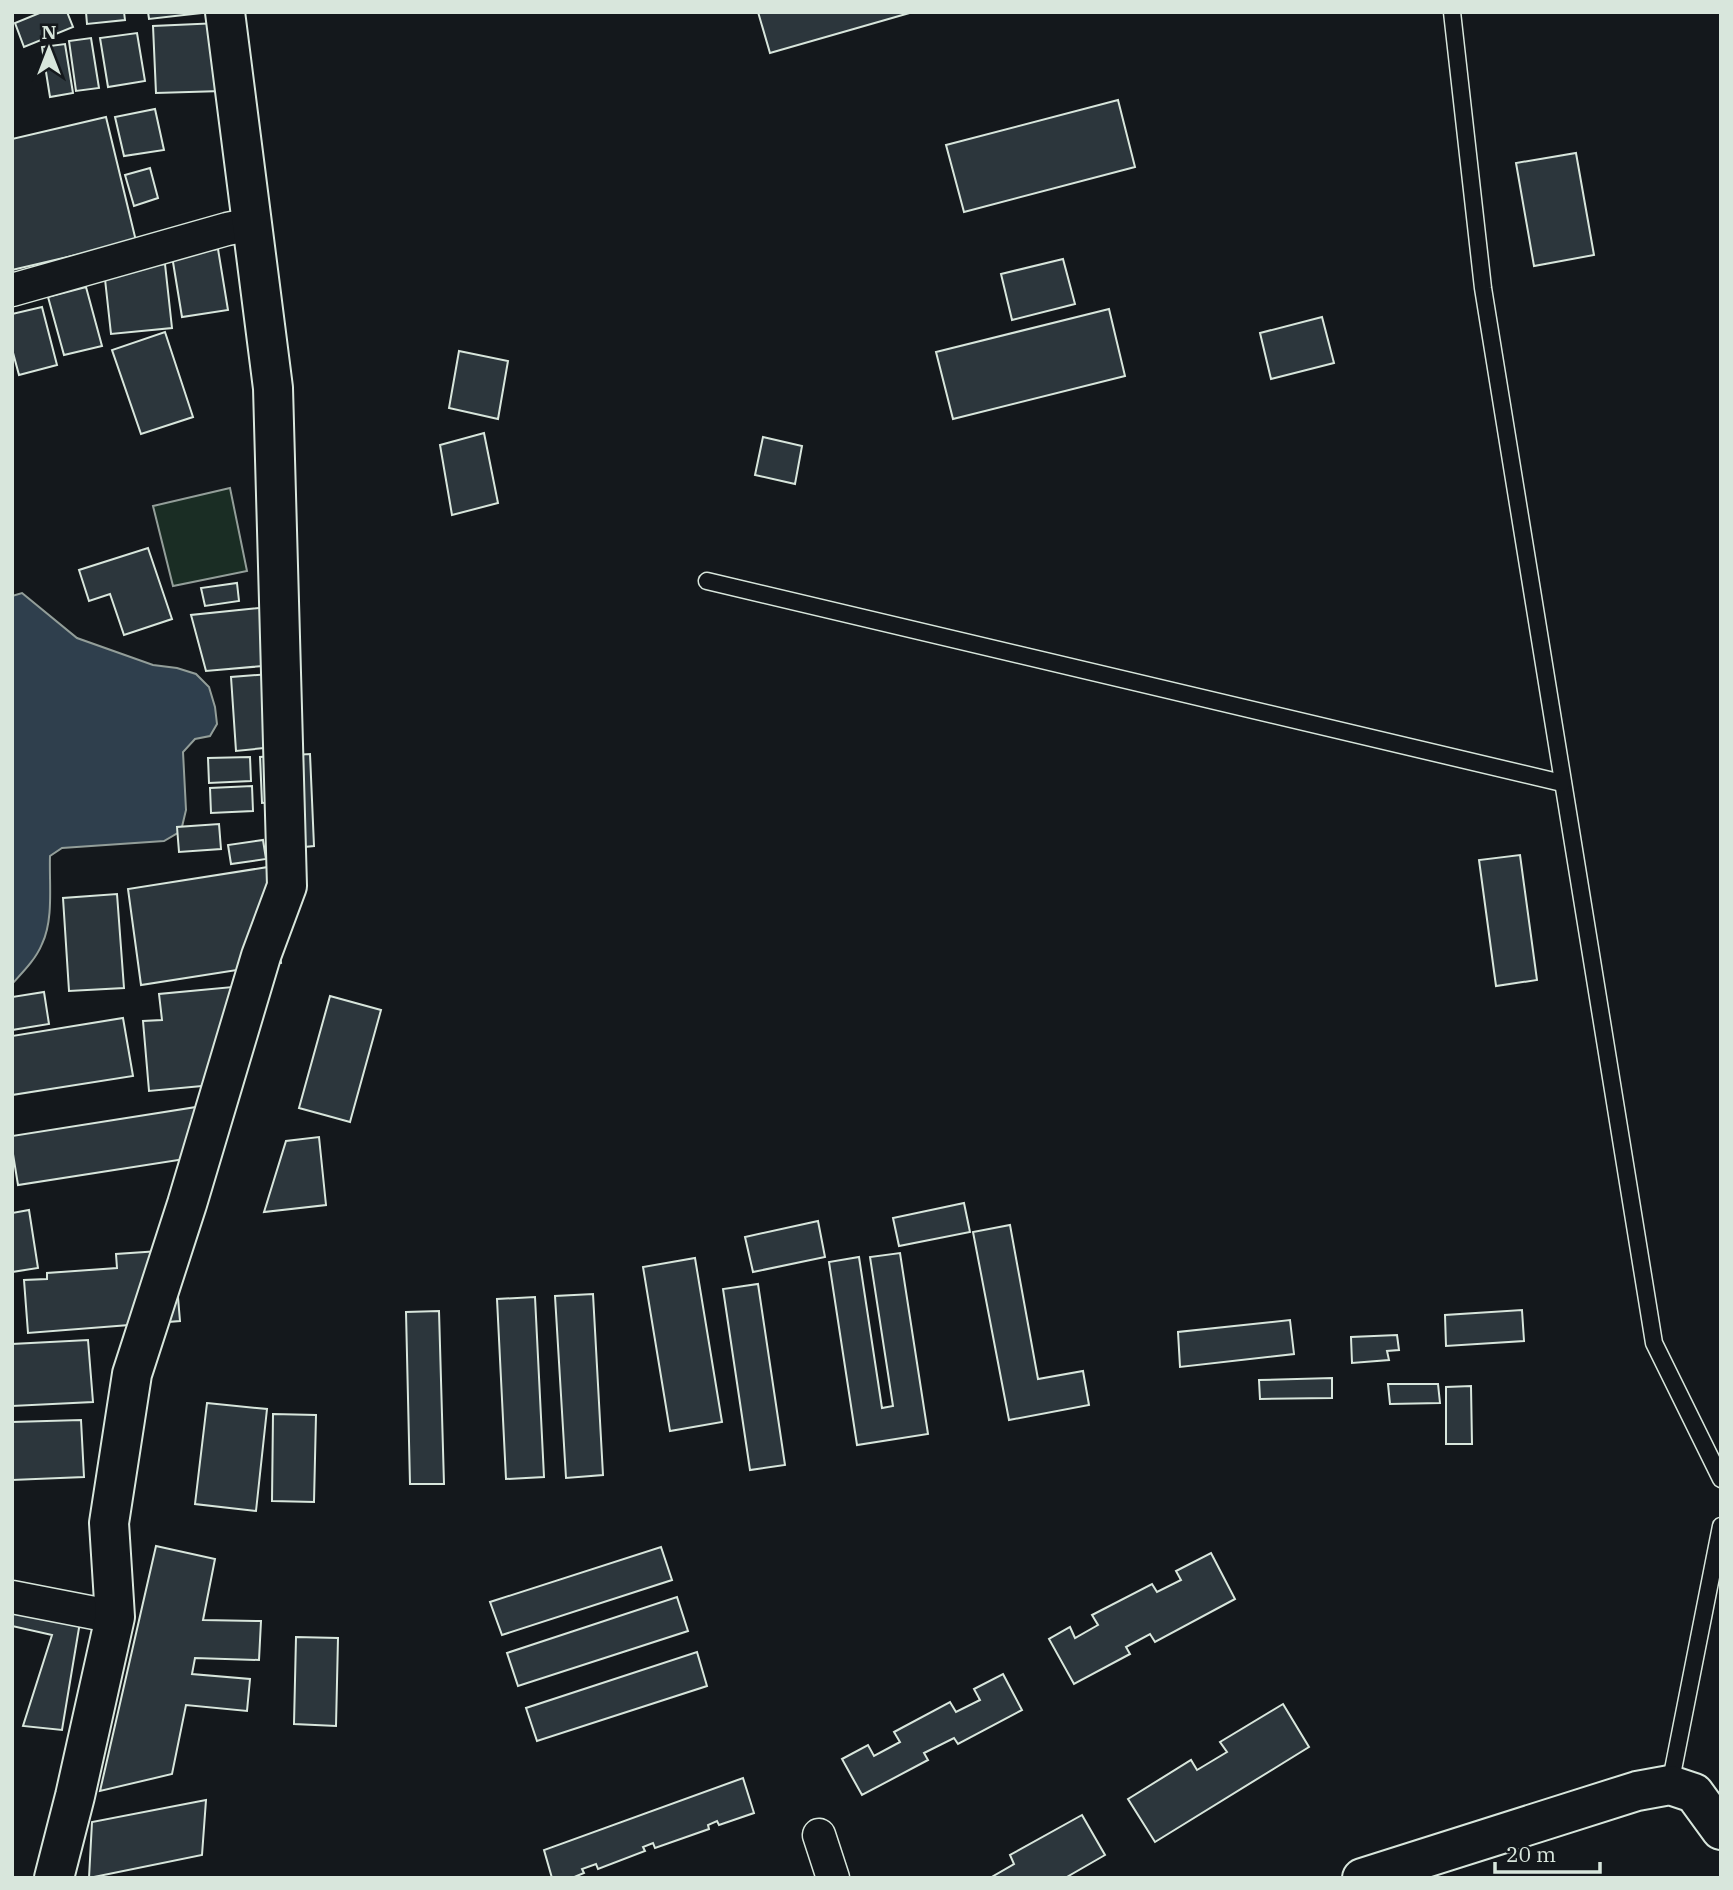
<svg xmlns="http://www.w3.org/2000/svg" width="1733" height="1890" font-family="'IBM Plex Serif',serif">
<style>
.green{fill:#1a2d24;stroke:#939e99;stroke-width:2}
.water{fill:#2f3f4d;stroke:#939e99;stroke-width:2}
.building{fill:#2c363c;stroke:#d8e6dc;stroke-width:2}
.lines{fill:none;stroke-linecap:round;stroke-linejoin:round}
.service-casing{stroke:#d8e6dc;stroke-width:19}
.minor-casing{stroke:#d8e6dc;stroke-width:35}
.tertiary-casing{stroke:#d8e6dc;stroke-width:42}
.service{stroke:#14181c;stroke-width:16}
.minor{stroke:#14181c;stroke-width:32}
.tertiary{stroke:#14181c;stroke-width:38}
</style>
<rect width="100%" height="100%" fill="#14181c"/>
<!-- green -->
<polygon class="green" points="230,488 247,571 173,586 153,506"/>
<!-- water -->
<path class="water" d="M22,593l55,45 76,27 24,3 19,6 13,13 6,20 2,17 -7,12 -15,3 -12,13 3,58 -5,21 -17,10 -102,7 -12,8c-1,27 4,63 -8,88 -6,15 -19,28 -30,40v-388z"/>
<!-- building -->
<g class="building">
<polygon points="42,12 67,12 73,27 24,47 15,23"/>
<polygon points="86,12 124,12 125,20 87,24"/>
<polygon points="148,12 201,12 201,13 149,19"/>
<polygon points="758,12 913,12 770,53"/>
<polygon points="219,23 222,91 156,93 153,26"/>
<polygon points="137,33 145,81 108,87 100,38"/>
<polygon points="91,38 99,88 76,91 69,41"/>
<polygon points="65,44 73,93 50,97 42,47"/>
<polygon points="1118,100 1135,167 964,212 946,145"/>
<polygon points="155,109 164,150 124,156 115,117"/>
<polygon points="106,117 136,241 12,270 12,139"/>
<polygon points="1576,153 1594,255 1534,266 1516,163"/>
<polygon points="150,168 158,198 134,206 125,175"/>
<polygon points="218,249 228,310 182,317 172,256"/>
<polygon points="1063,259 1075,304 1012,320 1001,274"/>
<polygon points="165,264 172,328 111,334 104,270"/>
<polygon points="86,287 102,346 64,355 48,297"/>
<polygon points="42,307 57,365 19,375 12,349 12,314"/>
<polygon points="1109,309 1125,376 953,419 936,352"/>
<polygon points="1322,317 1334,363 1271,379 1260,333"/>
<polygon points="165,332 193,417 141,434 112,350"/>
<polygon points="459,351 508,361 498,419 449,408"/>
<polygon points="484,433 498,503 452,515 440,445"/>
<polygon points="763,437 802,446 795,484 755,475"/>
<polygon points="148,548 172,619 124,635 110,594 89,601 79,570"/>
<polygon points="237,583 239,601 205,606 201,588"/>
<polygon points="279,606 286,664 206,671 191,615"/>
<polygon points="270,674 274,747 236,751 231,677"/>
<polygon points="310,754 314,846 294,848 291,801 262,803 260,757"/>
<polygon points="250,757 251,781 209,783 208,758"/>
<polygon points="252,786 253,811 211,813 210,788"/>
<polygon points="219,824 221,849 179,852 177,827"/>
<polygon points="263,840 266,859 231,864 228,845"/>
<polygon points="1520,855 1537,980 1496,986 1479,860"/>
<polygon points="268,867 281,963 141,985 128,889"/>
<polygon points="117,894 124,988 69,991 63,898"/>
<polygon points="243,986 234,1083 149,1091 143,1021 162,1020 159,994"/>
<polygon points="44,992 49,1024 12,1030 12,997"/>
<polygon points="330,996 381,1010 350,1122 299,1108"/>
<polygon points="123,1018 133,1076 12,1095 12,1036"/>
<polygon points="209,1105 217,1154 18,1185 12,1148 12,1136"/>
<polygon points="319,1137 326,1205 264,1212 286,1141"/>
<polygon points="964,1203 970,1232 899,1246 893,1218"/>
<polygon points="29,1210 38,1268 12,1272 12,1213"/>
<polygon points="818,1221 825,1257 753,1272 745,1237"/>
<polygon points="1010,1225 1038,1379 1083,1371 1089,1405 1009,1420 973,1232"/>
<polygon points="174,1250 180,1321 28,1333 24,1280 47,1279 47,1273 117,1268 116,1254"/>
<polygon points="900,1253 928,1434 857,1445 829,1262 859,1257 882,1408 893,1406 870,1257"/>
<polygon points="695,1258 722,1422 670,1431 643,1267"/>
<polygon points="758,1284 785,1465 750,1470 723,1289"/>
<polygon points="593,1294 603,1475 566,1478 555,1296"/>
<polygon points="535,1297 544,1477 506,1479 497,1299"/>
<polygon points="1522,1310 1524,1341 1446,1346 1445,1315"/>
<polygon points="439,1311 444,1484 410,1484 406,1312"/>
<polygon points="1290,1320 1294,1354 1180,1367 1178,1332"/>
<polygon points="1397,1335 1399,1350 1387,1351 1389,1360 1352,1363 1351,1337"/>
<polygon points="88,1340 93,1402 12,1406 12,1344"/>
<polygon points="1332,1378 1332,1398 1260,1399 1259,1380"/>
<polygon points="1388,1384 1438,1384 1440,1403 1390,1404"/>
<polygon points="1471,1386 1472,1444 1446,1444 1446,1387"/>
<polygon points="207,1403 267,1409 256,1511 195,1504"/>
<polygon points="273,1414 316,1415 314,1502 272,1501"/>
<polygon points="81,1420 84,1477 12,1480 12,1422"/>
<polygon points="156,1546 215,1559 203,1620 261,1621 259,1660 195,1658 192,1674 250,1679 247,1711 186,1705 172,1774 100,1791"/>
<polygon points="661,1547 672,1580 502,1635 490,1602"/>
<polygon points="1211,1553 1235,1599 1155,1642 1150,1634 1126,1647 1130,1654 1074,1684 1049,1639 1070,1627 1075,1638 1098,1625 1092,1615 1152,1584 1157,1592 1181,1580 1176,1571"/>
<polygon points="677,1597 688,1631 518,1686 507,1653"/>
<polygon points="12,1604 81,1616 62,1730 23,1726 52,1635 12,1626"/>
<polygon points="296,1637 338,1638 336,1726 294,1724"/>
<polygon points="697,1652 707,1686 537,1741 526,1708"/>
<polygon points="1003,1674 1022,1710 958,1744 954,1738 924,1753 928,1760 862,1795 842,1759 868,1745 874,1756 900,1742 894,1732 950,1702 956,1712 980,1700 974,1689"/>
<polygon points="1283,1704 1309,1747 1155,1842 1128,1799 1191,1760 1197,1770 1227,1752 1220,1742"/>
<polygon points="743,1778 754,1813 719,1825 717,1821 708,1825 709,1829 655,1848 653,1843 643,1847 645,1851 598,1869 596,1864 582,1869 584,1873 572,1878 552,1878 544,1850"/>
<polygon points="206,1800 202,1855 89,1878 92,1822"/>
<polygon points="1082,1815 1105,1855 1065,1878 990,1878 1014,1864 1010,1855"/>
</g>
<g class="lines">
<defs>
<g id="service">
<polyline points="1452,12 1483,288 1654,1343 1721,1479"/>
<polyline points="707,581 1562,783"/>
<polyline points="1670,1785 1721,1526"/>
</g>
<g id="minor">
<polyline points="12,290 227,229 252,224"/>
<polyline points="12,1597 115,1617"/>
<polyline points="819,1835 833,1878"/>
</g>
<g id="tertiary">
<polyline points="54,1878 75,1796 115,1617 109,1523 132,1374 187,1204 261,956 287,886 273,388 225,12"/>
<polyline points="1362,1878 1637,1791 1670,1785 1694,1793 1721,1830"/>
</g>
</defs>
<!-- service casing -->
<use href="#service" class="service-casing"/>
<!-- minor casing -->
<use href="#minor" class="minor-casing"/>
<!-- tertiary casing -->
<use href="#tertiary" class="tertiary-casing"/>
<!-- service -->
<use href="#service" class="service"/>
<!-- minor -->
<use href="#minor" class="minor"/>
<!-- tertiary -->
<use href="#tertiary" class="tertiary"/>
</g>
<!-- border -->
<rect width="1733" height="1890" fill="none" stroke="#d8e6dc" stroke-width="28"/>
<!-- north arrow -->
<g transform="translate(49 49)" stroke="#14181c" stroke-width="5" paint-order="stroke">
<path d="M0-5L12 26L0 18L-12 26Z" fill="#d8e6dc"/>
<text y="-10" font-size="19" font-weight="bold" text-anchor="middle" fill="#d8e6dc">N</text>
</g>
<!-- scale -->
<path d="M1495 1862v10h105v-10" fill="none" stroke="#d8e6dc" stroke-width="3.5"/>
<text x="1506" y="1862" font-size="21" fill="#d8e6dc" stroke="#14181c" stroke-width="5" paint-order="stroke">20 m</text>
</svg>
